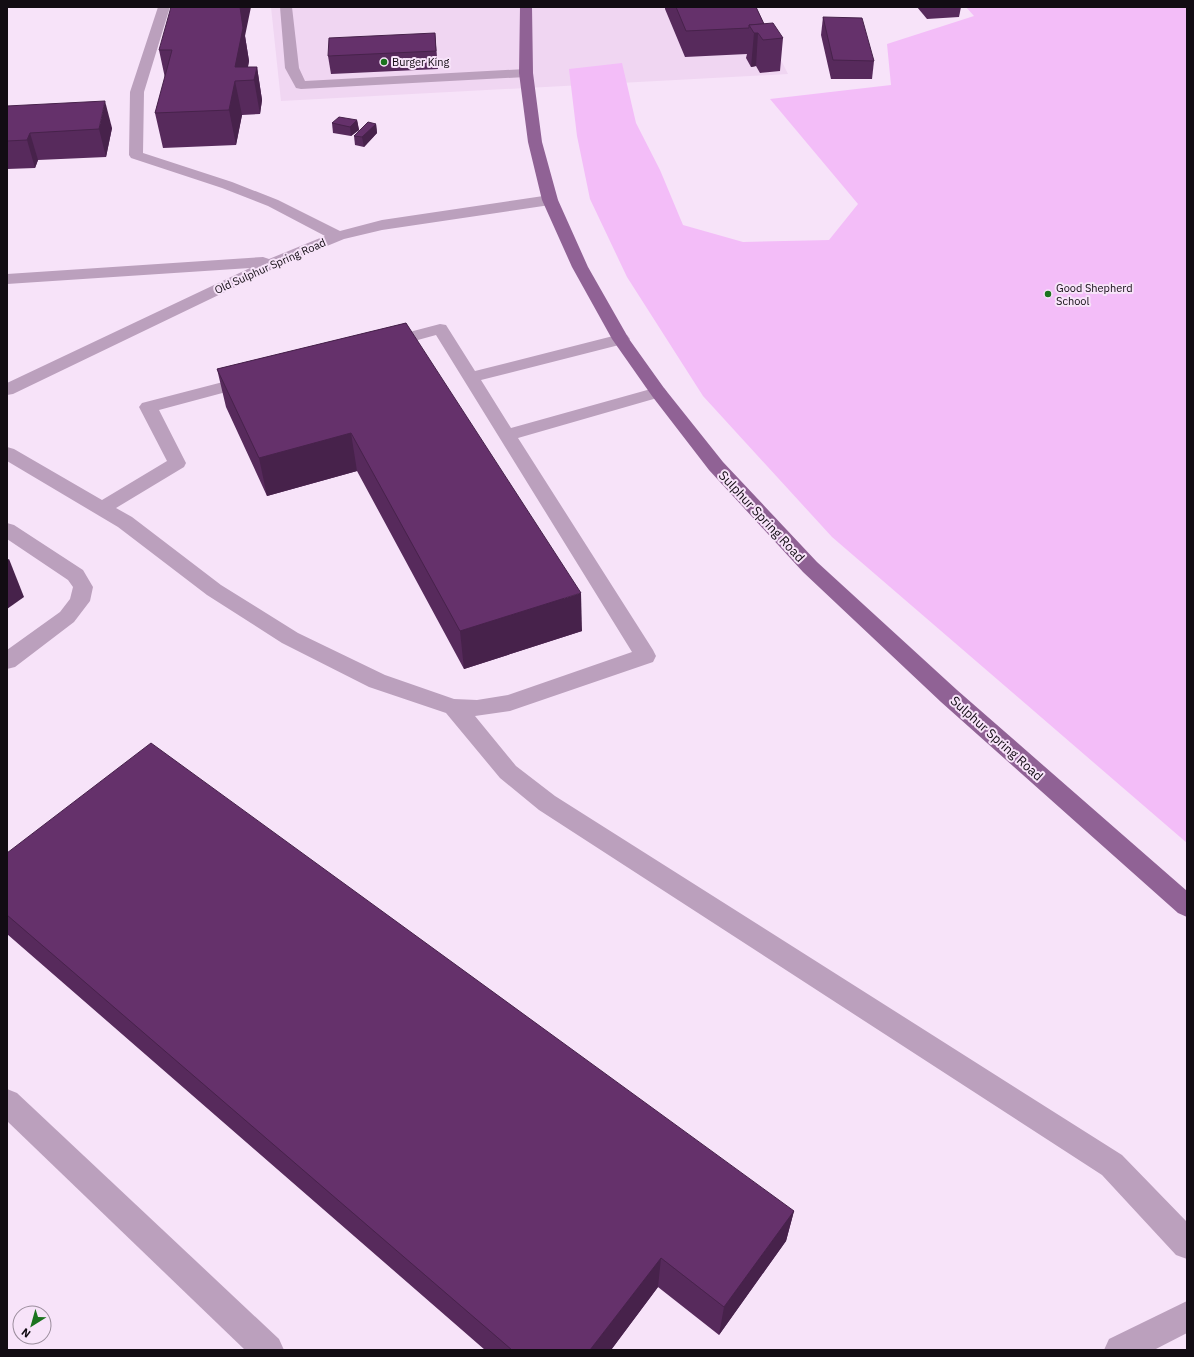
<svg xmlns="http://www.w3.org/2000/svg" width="1194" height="1357" font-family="'IBM Plex Sans',sans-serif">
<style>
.built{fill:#f0d6f2}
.green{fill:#f3bdf8}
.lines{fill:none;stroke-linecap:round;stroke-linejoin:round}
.minor{fill:#bba0bd;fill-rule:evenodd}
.major{fill:#906295;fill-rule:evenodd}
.wall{fill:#572a5c}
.shaded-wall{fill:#47224b}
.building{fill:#65316b;stroke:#47224b}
.poi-dot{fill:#1b731e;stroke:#f7e3f9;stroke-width:1.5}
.labels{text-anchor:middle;stroke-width:4;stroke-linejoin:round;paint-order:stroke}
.far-poi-label{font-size:11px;fill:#120c13;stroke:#f7e3f9;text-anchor:start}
.far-street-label{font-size:11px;fill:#120c13;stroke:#f7e3f9}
.street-label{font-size:13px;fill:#120c13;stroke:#f7e3f9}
</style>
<rect width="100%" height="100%" fill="#f7e3f9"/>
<!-- built -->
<polygon class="built" points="271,7 754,7 788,74 281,101"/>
<!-- green -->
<polygon class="green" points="966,7 1187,7 1187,843 832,537 703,396 627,277 590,199 577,136 569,69 622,63 636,123 660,170 683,225 743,242 829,240 858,204 770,99 891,85 887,44 974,16"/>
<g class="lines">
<!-- minor -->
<g class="minor">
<polygon points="158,7 170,7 144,92 143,153 232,182 278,200 340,231 382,220 550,195 555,197 558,200 555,203 550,205 382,230 344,239 281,265 13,394 7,395 7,383 250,268 7,284 7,274 263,257 269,259 325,236 268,206 222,188 131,158 129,155 130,92"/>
<polygon points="280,7 292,7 299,68 305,81 526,69 531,70 533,73 531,76 526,77 301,89 296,88 285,68"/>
<polygon points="440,324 446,325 475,371 621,334 627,335 630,339 627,343 481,380 511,428 658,387 664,388 667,392 664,396 518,438 653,650 656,656 653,662 510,711 475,716 516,766 555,796 1122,1155 1187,1222 1187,1259 1176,1255 1102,1175 539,810 500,778 446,713 369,687 282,643 207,595 118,527 7,461 7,447 14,449 102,500 167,461 139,407 142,403 250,375 256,376 259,380 256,384 159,410 186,463 184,467 116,508 132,517 221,585 298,633 385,675 454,699 477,700 508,695 632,652 436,335 385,349 379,348 376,344 379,340"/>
<polygon points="7,523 14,525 83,570 93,587 90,601 74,622 15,667 7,669 7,650 60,612 70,599 73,587 68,580 7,539"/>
<polygon points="7,1089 17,1093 279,1339 284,1350 245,1350 7,1121"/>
<polygon points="1187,1301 1187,1333 1154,1350 1104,1350 1109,1339"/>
</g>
<!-- major -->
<polygon class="major" points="520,7 532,7 533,73 542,142 558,200 588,267 629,339 664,388 723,462 817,562 957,690 1187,891 1187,917 1178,913 941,702 803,572 709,470 652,396 612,339 572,267 542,200 528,142 519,73"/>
</g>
<!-- wall -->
<g class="wall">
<polygon points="665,7 756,7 764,24 783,38 780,71 760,73 756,66 751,67 746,58 747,54 685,57 665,9"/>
<polygon points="917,7 961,7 959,17 927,19"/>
<polygon points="823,17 874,61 872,79 831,79 821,35"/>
<polygon points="435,33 438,69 331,74 328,56"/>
<polygon points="245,36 249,61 248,67 257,67 262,100 260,114 242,115 236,145 163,148 155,113 165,78 159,50"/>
<polygon points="7,106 112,128 106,157 38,160 35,168 7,169"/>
<polygon points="357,120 359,130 351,136 333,133 332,123"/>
<polygon points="376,124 377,133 364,147 355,145 354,136"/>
<polygon points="406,323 582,631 464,669 357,471 267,496 226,407 217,369"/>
<polygon points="7,853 794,1211 786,1241 719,1335 658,1287 611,1350 485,1350 7,934"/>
</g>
<!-- shaded-wall -->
<g class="shaded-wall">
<polygon points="240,7 251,7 245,36 249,61 245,80 235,67"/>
<polygon points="754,33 758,33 756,66 751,67"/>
<polygon points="257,67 262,100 260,114 254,80"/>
<polygon points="235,81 242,115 236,145 229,110"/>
<polygon points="105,101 112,128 106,157 99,129"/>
<polygon points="357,120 359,130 351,136 350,127"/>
<polygon points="376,124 377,133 364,147 362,137"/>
<polygon points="30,133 38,160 35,168 27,140"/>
<polygon points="351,433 357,471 267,496 259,458"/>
<polygon points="9,559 24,597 7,609 7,560"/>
<polygon points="581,593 582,631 464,669 460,631"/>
<polygon points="794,1211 786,1241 719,1335 724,1307"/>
<polygon points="661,1258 658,1287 611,1350 590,1350"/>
</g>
<!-- building -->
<g class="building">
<polygon points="171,7 240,7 243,28 235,67 257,67 254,80 235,81 229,110 155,113 172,50 159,50"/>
<polygon points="676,7 756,7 764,24 749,25 749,28 686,31"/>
<polygon points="823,17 862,18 874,61 833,60"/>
<polygon points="773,23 783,38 763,40 758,33 754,33 749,25"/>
<polygon points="435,33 436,51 328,56 329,38"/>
<polygon points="105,101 99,129 30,133 27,140 7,141 7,106"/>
<polygon points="339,117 357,120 350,127 332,123"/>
<polygon points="368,122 376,124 362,137 354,136"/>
<polygon points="406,323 581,593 460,631 351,433 259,458 217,369"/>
<polygon points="151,743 794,1211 724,1307 661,1258 590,1350 512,1350 7,915 7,853"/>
</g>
<!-- markers -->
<g class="poi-dot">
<circle cx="384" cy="62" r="4"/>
<circle cx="1048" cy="294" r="4"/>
</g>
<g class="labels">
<!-- far-poi labels -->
<g class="far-poi-label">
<text x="392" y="66">Burger King</text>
<text x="1056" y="292">Good Shepherd<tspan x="1056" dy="13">School</tspan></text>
</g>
<!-- far-street labels -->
<g class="far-street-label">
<text transform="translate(270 266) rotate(-24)" y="4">Old Sulphur Spring Road</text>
</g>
<!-- street labels -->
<g class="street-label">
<text transform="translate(762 516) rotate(47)" y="5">Sulphur Spring Road</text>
<text transform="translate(997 738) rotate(42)" y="5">Sulphur Spring Road</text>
</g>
</g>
<!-- border -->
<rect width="1194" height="1357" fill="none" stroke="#120c13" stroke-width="16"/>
<!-- north arrow -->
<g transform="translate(32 1325) rotate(217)"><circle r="19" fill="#f7e3f9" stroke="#9b8d9d"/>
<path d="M0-3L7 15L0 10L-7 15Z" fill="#1b731e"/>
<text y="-6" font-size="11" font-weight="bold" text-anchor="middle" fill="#120c13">N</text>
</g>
</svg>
